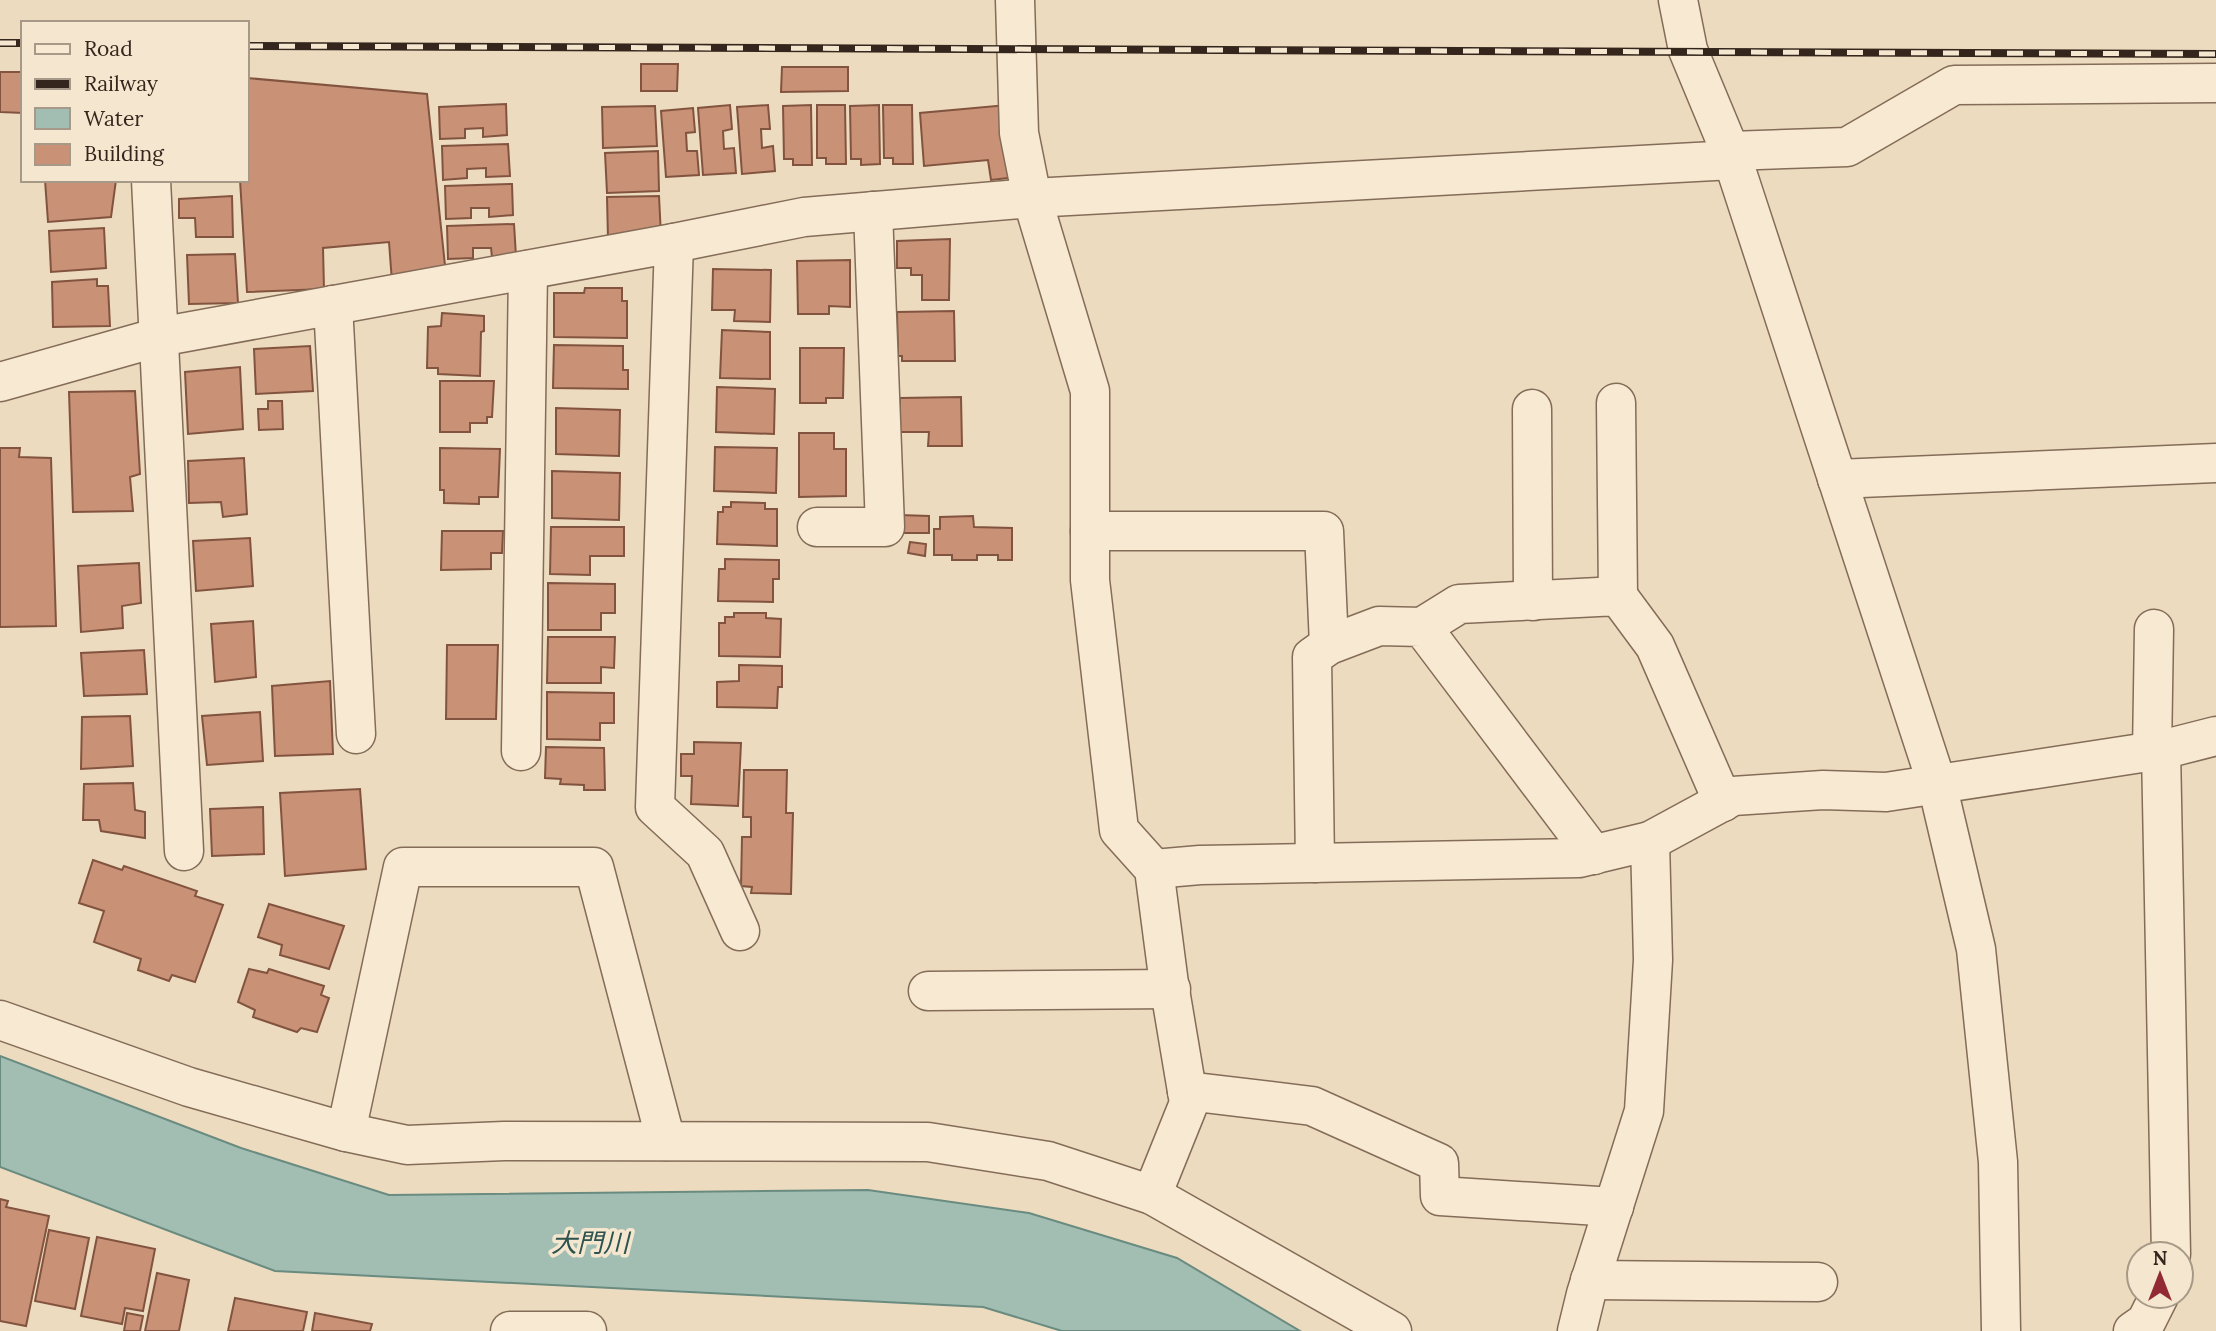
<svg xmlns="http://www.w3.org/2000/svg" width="2216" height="1331" font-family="Lora,'Noto Sans JP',serif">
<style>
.water{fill:#a2beb3;stroke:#6a8b80;stroke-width:2}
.building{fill:#c99176;stroke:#82543f;stroke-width:2}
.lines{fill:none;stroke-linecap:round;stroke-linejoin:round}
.street-casing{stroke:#846c58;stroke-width:41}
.street{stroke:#f7e9d2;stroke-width:38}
.rail-casing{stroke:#34261c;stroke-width:8}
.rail{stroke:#f4e6cf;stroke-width:5;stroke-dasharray:16;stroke-linecap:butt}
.labels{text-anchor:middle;stroke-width:7;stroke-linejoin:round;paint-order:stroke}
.water-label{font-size:26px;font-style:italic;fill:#2c534d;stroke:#f4e6cf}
</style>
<rect width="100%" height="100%" fill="#ecdbbf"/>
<!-- water -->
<polygon class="water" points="0,1056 241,1148 389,1195 868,1190 1029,1213 1177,1258 1300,1331 1062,1331 983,1307 275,1271 0,1167"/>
<!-- building -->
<g class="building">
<polygon points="641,64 678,64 677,91 641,91"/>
<polygon points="782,67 848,67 848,91 781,92"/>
<polygon points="0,72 23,72 23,113 0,112"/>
<polygon points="247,78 427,94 446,275 392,282 389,242 323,248 324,289 247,292 240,180 247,180"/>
<polygon points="506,104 507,135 483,137 483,128 465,129 465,138 440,139 439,107"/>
<polygon points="730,105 732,129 723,131 724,149 734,148 736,173 703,175 698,108"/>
<polygon points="768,105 770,129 761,129 762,148 773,146 775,171 742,174 737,107"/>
<polygon points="811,105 812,165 793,165 793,159 784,159 783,106"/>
<polygon points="817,105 845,105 846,164 826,164 826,158 817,158"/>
<polygon points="879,105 880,164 861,165 861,159 851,159 850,106"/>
<polygon points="883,105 912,105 913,164 893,164 893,158 884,158"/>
<polygon points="1007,105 1017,177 991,180 988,160 924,166 920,113"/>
<polygon points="655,106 657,146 603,148 602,107"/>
<polygon points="693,108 695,132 686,133 687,151 697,151 699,175 666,177 661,111"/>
<polygon points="508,144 510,176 486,177 486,168 467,169 467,178 443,180 442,146"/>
<polygon points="658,151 659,191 607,193 605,153"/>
<polygon points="45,180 116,180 111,217 48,222"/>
<polygon points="512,184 513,215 489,217 489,208 471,208 471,218 446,219 445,186"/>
<polygon points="232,196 233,237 196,237 195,218 179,218 179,199"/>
<polygon points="659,196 661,236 608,239 607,197"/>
<polygon points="514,224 516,256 492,257 491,248 473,248 473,258 448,259 447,226"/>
<polygon points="104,228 106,268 51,272 49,231"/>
<polygon points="950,239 949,300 922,300 922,275 911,275 911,268 897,268 897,241"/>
<polygon points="235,254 238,303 189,304 187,255"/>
<polygon points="850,260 850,307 829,306 829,314 798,314 797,261"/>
<polygon points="713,269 771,270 770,322 734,321 735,310 712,310"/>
<polygon points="97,279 97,286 108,286 110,326 53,327 52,282"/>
<polygon points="585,288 622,288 622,301 627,301 627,338 554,337 554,293 584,293"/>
<polygon points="954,311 955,361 902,361 902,356 898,356 897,312"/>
<polygon points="442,313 484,316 484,331 481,332 480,376 438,374 438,368 427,368 428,327 441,326"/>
<polygon points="722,330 770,332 770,379 720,378"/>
<polygon points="554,345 623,346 623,370 628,370 628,389 553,388"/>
<polygon points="310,346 313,391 256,394 254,349"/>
<polygon points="800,348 844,348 843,398 826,398 826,403 800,403"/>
<polygon points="240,367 243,429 188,434 185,372"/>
<polygon points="440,381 494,381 492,417 487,417 487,423 470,423 470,432 440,432"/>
<polygon points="717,387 775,389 774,434 716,432"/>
<polygon points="135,391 140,474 130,477 133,511 73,512 69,392"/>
<polygon points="961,397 962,446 928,446 929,432 900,432 900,398"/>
<polygon points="268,401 282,401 283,429 259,430 258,409 268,409"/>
<polygon points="556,408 620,410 619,456 556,454"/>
<polygon points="799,433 834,433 834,449 846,449 846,496 799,497"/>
<polygon points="715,447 777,448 776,493 714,491"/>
<polygon points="0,448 20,448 19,457 51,458 56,626 0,627"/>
<polygon points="440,448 500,449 498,497 479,497 479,504 444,503 444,490 440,490"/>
<polygon points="244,458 247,514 223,517 221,502 189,503 188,461"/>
<polygon points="552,471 620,473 619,520 552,518"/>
<polygon points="731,502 765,503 765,509 777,509 777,546 717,544 718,512 723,512 723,507 731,507"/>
<polygon points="899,515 929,516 929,533 900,533"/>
<polygon points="973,516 974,527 1012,528 1012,560 998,560 998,555 977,555 977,560 952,560 952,555 934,555 934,529 940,529 940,517"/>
<polygon points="551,527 624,527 624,556 590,556 590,575 550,574"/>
<polygon points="442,531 503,531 502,553 491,553 491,569 441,570"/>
<polygon points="250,538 253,586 196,591 193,541"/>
<polygon points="910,542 926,544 925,556 908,553"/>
<polygon points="725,559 779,560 779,579 773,579 773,602 718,601 719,569 725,569"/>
<polygon points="139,563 141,603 122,606 123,628 81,632 78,566"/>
<polygon points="548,583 615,584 615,613 601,613 601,630 548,630"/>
<polygon points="734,613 766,613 766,618 781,619 780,657 719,656 719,623 725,623 725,617 734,617"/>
<polygon points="253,621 256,677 215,682 211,624"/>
<polygon points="548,637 615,637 614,668 601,667 601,683 547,683"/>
<polygon points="447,645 498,645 496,719 446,719"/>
<polygon points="144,650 147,694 84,696 81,653"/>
<polygon points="739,665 782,666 782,687 778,687 777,708 717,707 717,682 739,681"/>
<polygon points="330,681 333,754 275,756 272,686"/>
<polygon points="547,692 614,693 614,723 600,723 600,740 547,739"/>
<polygon points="260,712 263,761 207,765 202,716"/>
<polygon points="130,716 133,766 81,769 82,717"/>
<polygon points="694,742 741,743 738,806 691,804 692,776 681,776 681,754 694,754"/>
<polygon points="546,747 604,748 605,790 584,790 584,785 560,784 561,779 545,778"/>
<polygon points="744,770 787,770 786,813 793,813 791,894 751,893 752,887 741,886 742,837 751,837 751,817 743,817"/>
<polygon points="133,783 135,810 145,812 145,838 101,831 99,820 83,820 84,784"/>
<polygon points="360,789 366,869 285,876 280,793"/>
<polygon points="263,807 264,854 212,856 210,809"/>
<polygon points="93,860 122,870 124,866 197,891 195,896 223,905 195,982 172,975 169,981 138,970 141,959 94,942 104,911 79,903"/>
<polygon points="269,904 344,926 329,969 280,955 282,945 258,937"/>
<polygon points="249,969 267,973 269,969 324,986 321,995 329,998 317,1032 301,1028 297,1032 253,1017 255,1010 238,1002"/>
<polygon points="0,1199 8,1201 6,1207 49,1216 26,1326 0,1321"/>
<polygon points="49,1230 89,1238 75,1309 35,1301"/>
<polygon points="97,1237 155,1249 143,1311 125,1308 122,1324 81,1316"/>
<polygon points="157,1273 189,1280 179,1331 145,1331"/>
<polygon points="235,1298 307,1312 303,1331 228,1331"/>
<polygon points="127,1313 143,1316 140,1331 124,1331"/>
<polygon points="315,1313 372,1324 370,1331 312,1331"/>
</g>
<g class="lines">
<defs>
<g id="street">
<polyline points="1015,0 1019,133 1032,198 1090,391 1090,580 1119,830 1154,869 1169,984 1189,1103 1152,1195"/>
<polyline points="1678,0 1688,50 1730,151 1937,784 1976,949 1998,1162 2001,1331"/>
<polyline points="1730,151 1847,147 1954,85 2216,83"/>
<polyline points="151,180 184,851"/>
<polyline points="674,243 655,807 705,853 740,931"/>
<polyline points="333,305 356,734"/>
<polyline points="0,382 159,337 674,243 804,217 1032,198 1733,160"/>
<polyline points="1616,403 1618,596"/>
<polyline points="1532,409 1533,601"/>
<polyline points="1837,479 2216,463"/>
<polyline points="817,527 885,527 873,211"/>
<polyline points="1090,531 1324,531 1329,645"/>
<polyline points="1422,627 1459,604 1618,596 1655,646 1723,802"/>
<polyline points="2161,750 2171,1254"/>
<polyline points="521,751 528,270"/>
<polyline points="2152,752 2154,629"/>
<polyline points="1650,841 1733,796 1823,790 1886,792 2161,750 2216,736"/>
<polyline points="1315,863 1312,657 1329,645 1379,626 1422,627 1594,855"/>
<polyline points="1154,869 1200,865 1579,858 1650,841 1653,960 1644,1111 1586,1294 1577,1331"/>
<polyline points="928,991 1171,989"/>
<polyline points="0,1020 189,1087 346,1132 407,1145 504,1141 928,1142 1048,1161 1152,1195 1392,1331"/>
<polyline points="1187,1091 1312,1106 1439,1163 1440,1196 1614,1207"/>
<polyline points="346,1132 403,867 594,867 666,1141"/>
<polyline points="1590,1280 1818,1282"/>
<polyline points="510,1331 587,1331"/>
<polyline points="2133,1331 2146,1322 2159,1296"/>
</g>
</defs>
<!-- street casing -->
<use href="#street" class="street-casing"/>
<!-- street -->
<use href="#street" class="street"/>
<defs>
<g id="rail">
<polyline points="0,43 23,43"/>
<polyline points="247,46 2216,54"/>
</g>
</defs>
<!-- rail casing -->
<use href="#rail" class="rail-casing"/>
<!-- rail -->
<use href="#rail" class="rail"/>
</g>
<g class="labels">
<!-- water labels -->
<g class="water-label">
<text x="590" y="1252">大門川</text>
</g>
</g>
<!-- legend -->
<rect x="21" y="21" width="228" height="161" fill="#f4e6cf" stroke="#a79987" stroke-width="2"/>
<rect x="35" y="44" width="35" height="10" fill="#f7e9d2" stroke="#a79987" stroke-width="2"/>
<text x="84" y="56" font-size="21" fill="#34261c">Road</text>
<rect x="35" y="79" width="35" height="10" fill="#34261c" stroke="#a79987" stroke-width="2"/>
<text x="84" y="91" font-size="21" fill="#34261c">Railway</text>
<rect x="35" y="108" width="35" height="21" fill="#a2beb3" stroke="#a79987" stroke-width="2"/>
<text x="84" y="126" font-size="21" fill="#34261c">Water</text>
<rect x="35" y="144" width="35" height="21" fill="#c99176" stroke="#a79987" stroke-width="2"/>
<text x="84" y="161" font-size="21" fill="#34261c">Building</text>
<!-- north arrow -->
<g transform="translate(2160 1275)"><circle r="33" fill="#f4e6cf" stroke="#a79987" stroke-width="2"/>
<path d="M0-5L12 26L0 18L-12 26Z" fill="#912a34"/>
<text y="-10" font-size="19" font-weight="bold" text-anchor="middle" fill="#34261c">N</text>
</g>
</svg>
